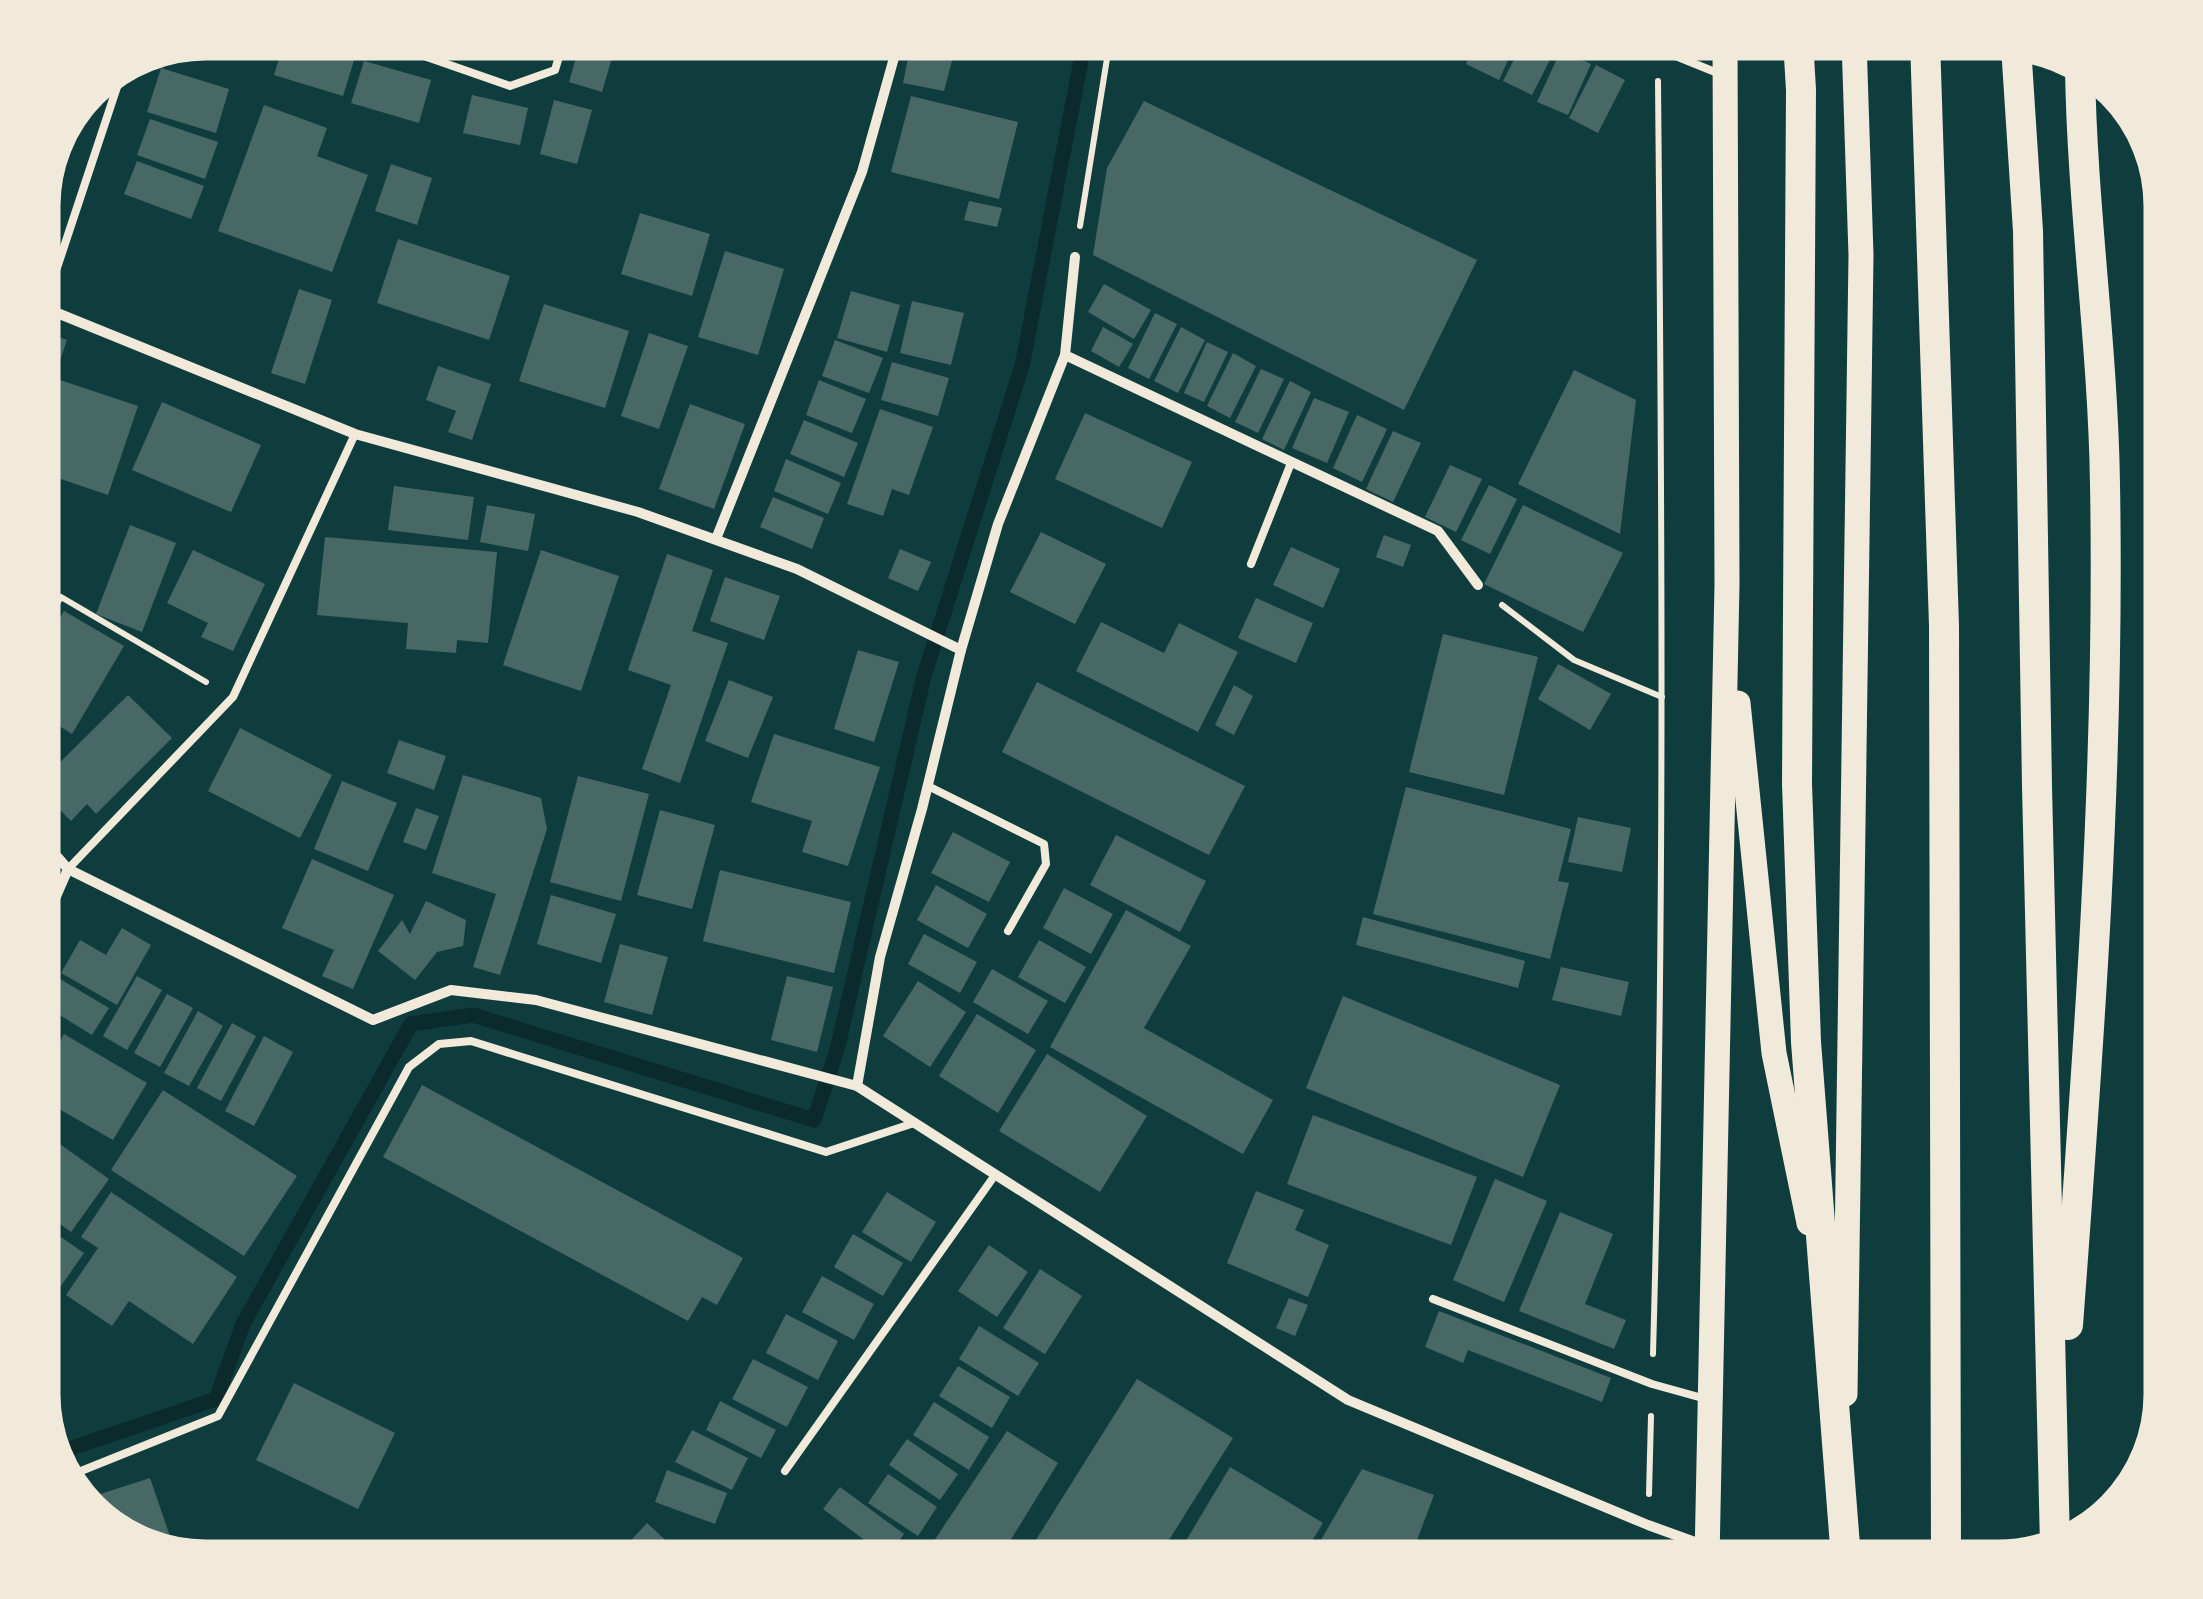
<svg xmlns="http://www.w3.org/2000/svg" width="2203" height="1599" font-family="'PT Sans',sans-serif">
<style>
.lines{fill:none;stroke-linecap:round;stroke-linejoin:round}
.stream{stroke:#0a2a2b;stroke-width:15}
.building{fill:#486865}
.path{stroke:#f1e9da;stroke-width:6}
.service{stroke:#f1e9da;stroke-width:8}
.minor{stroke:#f1e9da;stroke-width:10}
.primary{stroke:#f1e9da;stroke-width:25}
.motorway{stroke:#f1e9da;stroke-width:30}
.rim{fill:none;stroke:#f1e9da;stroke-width:5}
</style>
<rect width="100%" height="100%" fill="#0f3d3e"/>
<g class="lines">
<!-- stream -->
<polyline class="stream" points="54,1454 216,1399 243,1324 411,1024 473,1015 814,1120 837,1050 924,676 1022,366 1085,40"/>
</g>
<!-- building -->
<g class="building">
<polygon points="285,40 301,40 355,57 343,96 274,75"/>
<polygon points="581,40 617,40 602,92 569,82"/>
<polygon points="1423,40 1472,40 1463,59"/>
<polygon points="1477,40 1517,40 1499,80 1466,64"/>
<polygon points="1524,40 1535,40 1555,50 1532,95 1503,81"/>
<polygon points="910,49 953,57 944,91 903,83"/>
<polygon points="1561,50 1591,64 1568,115 1537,102"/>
<polygon points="364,61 431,80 419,123 351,103"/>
<polygon points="1596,65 1625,80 1598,133 1569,118"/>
<polygon points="161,68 229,89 216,133 147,112"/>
<polygon points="472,95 528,108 520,145 463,133"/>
<polygon points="911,96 1018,122 999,199 891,172"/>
<polygon points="554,100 592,110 577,164 540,154"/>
<polygon points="1144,101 1477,260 1404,410 1093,255 1107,168"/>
<polygon points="264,105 327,128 317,156 368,175 332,272 218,231"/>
<polygon points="150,119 218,142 205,179 137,155"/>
<polygon points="137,161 204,186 191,219 124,194"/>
<polygon points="391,164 432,178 417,225 375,211"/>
<polygon points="49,178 58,181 43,222 40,221 40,194"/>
<polygon points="969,201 1002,208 997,227 964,220"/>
<polygon points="640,213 710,234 692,296 621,274"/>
<polygon points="398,239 510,276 489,340 377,303"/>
<polygon points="725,251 784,269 758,355 698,337"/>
<polygon points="1104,284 1151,310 1134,339 1088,312"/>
<polygon points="299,289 332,300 305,384 271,373"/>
<polygon points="851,291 900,305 887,352 837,338"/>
<polygon points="912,301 964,313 951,365 900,353"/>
<polygon points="544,304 629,331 605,408 519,381"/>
<polygon points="1155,313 1177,324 1149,379 1128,368"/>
<polygon points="1103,327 1133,344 1119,367 1091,351"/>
<polygon points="1181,327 1205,340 1178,393 1154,381"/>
<polygon points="40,330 67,340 54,378 138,406 108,495 40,472"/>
<polygon points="649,333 688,346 659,429 621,416"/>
<polygon points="835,340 883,358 869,393 822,376"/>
<polygon points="1207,342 1228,352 1204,402 1184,393"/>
<polygon points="1233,353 1256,366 1230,418 1207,406"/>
<polygon points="892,362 949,378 938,416 881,400"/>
<polygon points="438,366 491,384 472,440 448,432 456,411 426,400"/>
<polygon points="1261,369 1284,379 1258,433 1235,422"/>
<polygon points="1574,370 1636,400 1620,534 1518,484"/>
<polygon points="819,380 866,399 852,433 806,415"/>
<polygon points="1290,381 1311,392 1284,450 1262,439"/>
<polygon points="1314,398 1349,412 1327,463 1292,448"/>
<polygon points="162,402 261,445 231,512 132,470"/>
<polygon points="690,404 745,424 714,509 659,489"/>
<polygon points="880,409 933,427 909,495 892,489 883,516 847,504"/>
<polygon points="1085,413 1192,462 1162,528 1055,479"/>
<polygon points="1357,415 1387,429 1362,482 1333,468"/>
<polygon points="804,420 858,443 844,477 790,454"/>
<polygon points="1393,431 1421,443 1393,502 1366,489"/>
<polygon points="786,459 841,483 828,514 774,491"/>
<polygon points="1450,465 1482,479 1456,532 1425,517"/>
<polygon points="1489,485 1517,499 1490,554 1461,540"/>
<polygon points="394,486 474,497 468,540 388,530"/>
<polygon points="773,497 824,518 812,549 760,527"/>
<polygon points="487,505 535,514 528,551 480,542"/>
<polygon points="1523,505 1623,553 1583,632 1484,584"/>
<polygon points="130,525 176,543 142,632 96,614"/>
<polygon points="1041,532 1106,564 1075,624 1010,592"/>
<polygon points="1384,535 1411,545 1403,567 1376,557"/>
<polygon points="325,537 497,552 488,643 457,640 456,653 406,649 408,623 317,615"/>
<polygon points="1291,547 1340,569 1323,608 1273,585"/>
<polygon points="900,549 931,562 918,591 888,578"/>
<polygon points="193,550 265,584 233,651 201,637 208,623 167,603"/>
<polygon points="541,550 619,576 581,691 503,665"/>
<polygon points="667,554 713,570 692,631 728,643 680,783 642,769 671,685 628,670"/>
<polygon points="725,577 780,596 764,640 710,621"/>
<polygon points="1256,598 1313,623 1296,663 1238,638"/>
<polygon points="64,611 124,646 72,734 40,714 40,650"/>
<polygon points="1101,622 1164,653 1179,623 1238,652 1198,732 1076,671"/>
<polygon points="1443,634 1538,657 1504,795 1409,772"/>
<polygon points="858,650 899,662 874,742 834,729"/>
<polygon points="1558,664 1611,694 1590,730 1538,699"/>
<polygon points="729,680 773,697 748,758 705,741"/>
<polygon points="1037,682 1245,786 1209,855 1002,752"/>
<polygon points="1234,685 1253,696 1234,735 1215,725"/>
<polygon points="128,695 172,738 96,814 87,804 71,821 40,790 40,782"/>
<polygon points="240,728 332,775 300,838 208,791"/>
<polygon points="774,734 880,767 848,866 802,852 812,821 751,802"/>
<polygon points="399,740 446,756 434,790 387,773"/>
<polygon points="463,775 541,798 547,829 500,975 473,967 496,894 432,873"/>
<polygon points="578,776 649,794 621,901 550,882"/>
<polygon points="342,781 397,803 368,871 314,849"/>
<polygon points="1406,787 1571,829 1558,881 1569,883 1550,959 1373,914"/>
<polygon points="416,808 439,816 426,850 403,842"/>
<polygon points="660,810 715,825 692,909 637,895"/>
<polygon points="1578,817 1631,828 1622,872 1568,862"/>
<polygon points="953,832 1010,862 989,902 931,873"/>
<polygon points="1116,835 1206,881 1180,932 1090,885"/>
<polygon points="312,859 394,895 353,989 322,976 334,950 282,928"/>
<polygon points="720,870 851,902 834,973 703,941"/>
<polygon points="936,885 987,914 968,948 917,920"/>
<polygon points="1064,888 1113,914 1091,954 1043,928"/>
<polygon points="551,895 616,914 601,963 537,944"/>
<polygon points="426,901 466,920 463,946 437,952 415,980 378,951 402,920 410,934"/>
<polygon points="1126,910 1191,946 1144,1028 1273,1100 1243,1154 1050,1047"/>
<polygon points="1363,917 1525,961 1518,988 1356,945"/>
<polygon points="122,928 151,945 117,1005 61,973 80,940 106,955"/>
<polygon points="924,934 977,962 960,993 908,964"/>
<polygon points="1039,940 1086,967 1065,1003 1018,977"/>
<polygon points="620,944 668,957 652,1015 604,1002"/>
<polygon points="1561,967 1629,982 1621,1016 1552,1000"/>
<polygon points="992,969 1048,1001 1028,1034 973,1002"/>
<polygon points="55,976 109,1008 92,1035 40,1003"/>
<polygon points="137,976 162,990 127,1050 103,1036"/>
<polygon points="787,976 833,987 817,1052 771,1040"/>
<polygon points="918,981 966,1012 930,1067 883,1036"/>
<polygon points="167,994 193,1008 160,1067 134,1053"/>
<polygon points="1343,996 1560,1085 1523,1177 1306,1088"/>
<polygon points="198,1011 223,1026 189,1086 164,1073"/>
<polygon points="977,1014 1036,1050 998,1113 939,1076"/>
<polygon points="232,1023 256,1036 221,1101 197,1088"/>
<polygon points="64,1034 147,1083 113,1140 40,1098 40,1075"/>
<polygon points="264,1036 293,1052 254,1126 225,1111"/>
<polygon points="1047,1054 1147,1116 1100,1192 999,1131"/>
<polygon points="422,1085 743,1258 717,1305 702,1297 688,1321 383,1157"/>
<polygon points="163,1090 297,1176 244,1256 111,1170"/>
<polygon points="1313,1115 1477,1177 1451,1245 1287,1184"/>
<polygon points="40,1130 109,1179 71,1232 40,1210"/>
<polygon points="1495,1179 1547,1201 1504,1302 1453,1280"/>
<polygon points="1256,1191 1304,1210 1295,1230 1329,1245 1308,1297 1227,1263"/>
<polygon points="111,1192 237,1277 193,1344 129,1301 112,1326 66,1295 98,1248 81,1237"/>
<polygon points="887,1192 936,1222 911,1262 862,1232"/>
<polygon points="1560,1212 1613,1234 1585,1304 1626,1320 1614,1349 1519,1311"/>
<polygon points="853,1234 903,1263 883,1296 834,1267"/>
<polygon points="61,1237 84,1253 56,1293 40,1283 40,1266"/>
<polygon points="989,1245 1028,1272 997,1317 958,1291"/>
<polygon points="1040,1269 1082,1296 1045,1354 1003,1328"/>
<polygon points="822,1276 874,1304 854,1340 802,1312"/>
<polygon points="1289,1298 1308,1305 1295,1336 1276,1328"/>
<polygon points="1439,1311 1611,1378 1602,1402 1468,1350 1463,1363 1425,1347"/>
<polygon points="786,1314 838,1341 818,1380 766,1353"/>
<polygon points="979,1326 1039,1363 1018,1396 959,1359"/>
<polygon points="753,1359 808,1387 787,1427 732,1399"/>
<polygon points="958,1366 1010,1397 992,1428 939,1396"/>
<polygon points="1137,1379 1233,1438 1157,1559 1024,1559"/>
<polygon points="294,1383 395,1433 358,1509 256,1460"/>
<polygon points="720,1401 776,1430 761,1458 706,1430"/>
<polygon points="934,1402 989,1437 969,1470 913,1435"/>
<polygon points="692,1430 748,1458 732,1490 675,1462"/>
<polygon points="1007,1431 1058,1463 999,1559 922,1559"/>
<polygon points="907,1439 958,1474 940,1500 889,1465"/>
<polygon points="1230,1467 1323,1523 1301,1559 1175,1559"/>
<polygon points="1362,1469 1434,1495 1410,1559 1310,1559"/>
<polygon points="667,1470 727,1493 715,1524 655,1502"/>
<polygon points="888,1474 937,1507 918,1536 868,1503"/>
<polygon points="150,1478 174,1548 105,1525 91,1508 88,1498"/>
<polygon points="840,1487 904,1534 887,1557 823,1509"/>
<polygon points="647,1523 686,1559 614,1559"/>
<polygon points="837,1550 885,1557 884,1559 836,1559"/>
</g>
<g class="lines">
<!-- path -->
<g class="path">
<polyline points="1080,226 1110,40"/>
<polyline points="1502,605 1574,660 1662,697"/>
<polyline points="40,631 61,597 206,682"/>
<path d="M1653,1354c12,-424 9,-849 5,-1273"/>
<polyline points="1649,1494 1651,1416"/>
</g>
<!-- service -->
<g class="service">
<polyline points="378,40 510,86 555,70 564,40"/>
<polyline points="1636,40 1720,74"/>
<polyline points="44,307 122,72"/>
<polyline points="1251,564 1291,463"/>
<polyline points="928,786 1044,844 1046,864 1008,931"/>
<polyline points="68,869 233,697 355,434"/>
<polyline points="1433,1299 1652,1384 1706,1399"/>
<polyline points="785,1471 995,1175"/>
<polyline points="66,1477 218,1416 409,1067 439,1044 471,1041 826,1152 914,1123"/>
</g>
<!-- minor -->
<g class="minor">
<polyline points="1075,257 1065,355 1438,531 1478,585"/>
<polyline points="40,306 355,434 638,512 797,569 961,650"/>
<polyline points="716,539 862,172 899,40"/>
<polyline points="68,869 373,1020 451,990 536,1000 857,1086 1348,1400 1648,1525 1706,1546"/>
<polyline points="40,933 68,869 40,837"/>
<polyline points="857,1086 880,957 922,809 961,650 998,524 1065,355"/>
</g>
<!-- primary -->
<g class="primary">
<polyline points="1738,703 1774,1053 1809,1223"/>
<polyline points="1845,1394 1861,255 1854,40"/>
<polyline points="1707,1559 1727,584 1725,40"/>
</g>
<!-- motorway -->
<g class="motorway">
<polyline points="1798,40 1801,90 1797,784 1806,1042 1846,1559"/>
<polyline points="1925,40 1944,626 1946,1559"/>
<polyline points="2016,46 2028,231 2037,786 2055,1545"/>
<path d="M2068,1325c21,-280 42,-560 37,-841 -2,-139 -23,-277 -25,-416"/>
</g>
</g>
<!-- crop -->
<path d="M0 0H2203V1599H0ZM206 58H1998A148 148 0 0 1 2146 206V1394A148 148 0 0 1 1998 1542H206A148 148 0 0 1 58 1394V206A148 148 0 0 1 206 58Z" fill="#f1e9da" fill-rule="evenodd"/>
<path class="rim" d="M206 58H1998A148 148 0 0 1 2146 206V1394A148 148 0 0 1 1998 1542H206A148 148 0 0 1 58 1394V206A148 148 0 0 1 206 58Z"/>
</svg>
